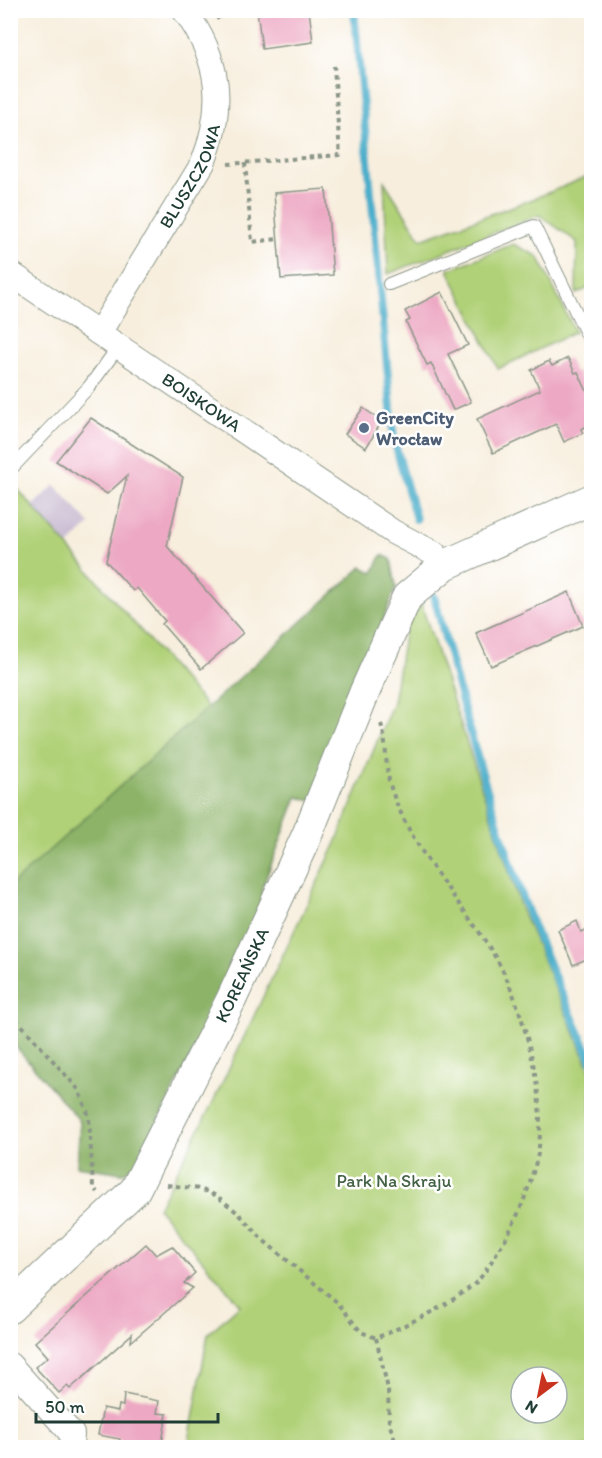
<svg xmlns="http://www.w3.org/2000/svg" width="602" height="1458" font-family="Itim,sans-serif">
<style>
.industrial{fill:#ccbfd4}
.green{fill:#b1d178;stroke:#688756;stroke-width:1.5;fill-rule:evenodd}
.forest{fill:#8cb368;stroke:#56784e;stroke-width:1.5}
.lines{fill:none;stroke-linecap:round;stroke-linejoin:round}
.stream{stroke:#4baeca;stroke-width:8}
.building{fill:#eda8c3}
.service-casing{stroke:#8b9688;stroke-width:14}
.minor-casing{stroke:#8b9688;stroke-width:26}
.tertiary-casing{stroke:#8b9688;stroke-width:32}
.path{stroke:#8b9688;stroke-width:4;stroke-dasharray:4.5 4.5;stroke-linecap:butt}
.service{stroke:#fff;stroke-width:12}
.minor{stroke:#fff;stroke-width:24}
.tertiary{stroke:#fff;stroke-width:30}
.service-dot{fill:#5c6f8a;stroke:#fff;stroke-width:2}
.labels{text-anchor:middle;stroke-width:5;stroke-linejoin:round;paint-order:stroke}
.street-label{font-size:18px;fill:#1f3d34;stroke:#fff}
.service-label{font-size:18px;font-weight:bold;fill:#4e5e75;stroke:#fff;text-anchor:start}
.park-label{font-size:18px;fill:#446245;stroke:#fff}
</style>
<rect width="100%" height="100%" fill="#fff"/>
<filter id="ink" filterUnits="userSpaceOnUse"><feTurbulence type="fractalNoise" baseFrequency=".0167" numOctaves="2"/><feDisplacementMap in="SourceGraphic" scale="12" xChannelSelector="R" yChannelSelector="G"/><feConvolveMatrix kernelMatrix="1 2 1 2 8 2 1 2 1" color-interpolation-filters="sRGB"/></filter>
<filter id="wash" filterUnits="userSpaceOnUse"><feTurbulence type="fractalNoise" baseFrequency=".008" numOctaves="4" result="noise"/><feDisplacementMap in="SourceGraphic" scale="24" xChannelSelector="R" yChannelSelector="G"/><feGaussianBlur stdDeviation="1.35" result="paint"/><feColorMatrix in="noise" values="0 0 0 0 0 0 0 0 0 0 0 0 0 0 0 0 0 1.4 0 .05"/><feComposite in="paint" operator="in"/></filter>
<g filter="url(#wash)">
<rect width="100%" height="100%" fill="#f7eedd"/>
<!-- industrial -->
<polygon class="industrial" points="55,485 90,524 68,546 32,506"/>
<!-- green -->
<g class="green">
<polygon points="591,175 591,287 576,294 577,242 539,215 388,274 384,181 421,239 533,199"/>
<polygon points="513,244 538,256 575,332 498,369 448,270"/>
<polygon points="16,487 208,708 362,567 373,573 382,555 391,559 396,587 297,797 262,888 260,918 123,1173 77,1166 80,1121 11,1041 10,504"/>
<path d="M421,603l100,305 70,164v375h-403l20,-113 32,-29 -82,-97 57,-110 121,-255 57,-141 12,-73zM521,1377h36v36h-36z"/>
</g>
<!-- forest -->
<polygon class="forest" points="382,555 391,559 396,587 312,801 297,797 262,888 260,918 137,1163 123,1173 77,1166 80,1121 11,1041 10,886 362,567 373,573"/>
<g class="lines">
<!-- stream -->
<g class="stream">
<polyline points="354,10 394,440 416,519"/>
<path d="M434,596c24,91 47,182 78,271 22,66 51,130 80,194"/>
</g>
</g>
<g id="blocks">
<!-- building -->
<g class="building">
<polygon points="257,10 309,10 313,42 262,49"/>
<polygon points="326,189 333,275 281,279 274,193"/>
<polygon points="442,292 468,345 448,354 471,402 453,410 431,363 427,365 406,322 410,320 405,311"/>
<polygon points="568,358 575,373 578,372 591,400 591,424 581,429 583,433 564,442 556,424 493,453 477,419 540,390 531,370 549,361 552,366"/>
<polygon points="363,408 382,421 366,448 345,434"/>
<polygon points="91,418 183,477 167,546 243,633 201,669 162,624 165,621 137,588 133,591 106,561 127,476 107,494 56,461"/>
<polygon points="569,592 583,626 491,666 476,633"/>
<polygon points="577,921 581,932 591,928 591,957 573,965 558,930"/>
<polygon points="146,1244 156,1255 172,1246 195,1273 184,1283 193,1288 131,1342 132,1334 70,1389 67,1386 59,1393 35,1367 48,1357 35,1342"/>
<polygon points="124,1394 159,1401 157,1413 167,1414 161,1448 119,1448 120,1439 98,1435 103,1408 118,1411 119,1405 123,1406"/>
</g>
</g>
</g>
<g filter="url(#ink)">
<use href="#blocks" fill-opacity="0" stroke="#8b9688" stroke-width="1.5"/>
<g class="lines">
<defs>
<g id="service">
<polyline points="389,284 534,226 592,345"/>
<polyline points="10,470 89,387 119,346"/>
</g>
<g id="minor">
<path id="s1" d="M10,273l383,259 42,22 10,11"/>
<path id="s2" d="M99,333l104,-170c22,-57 18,-103 -19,-153"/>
<polyline points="10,1365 72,1434 71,1448"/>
</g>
<g id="tertiary">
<path id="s3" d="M10,1308l125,-118 96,-190 76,-165 58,-144 42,-94 38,-32 147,-66"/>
</g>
</defs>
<!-- service casing -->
<use href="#service" class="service-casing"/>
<!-- minor casing -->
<use href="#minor" class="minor-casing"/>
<!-- tertiary casing -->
<use href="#tertiary" class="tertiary-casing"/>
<!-- path -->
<g class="path">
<polyline points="216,19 222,15 251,10"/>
<polyline points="245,163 252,242 278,239"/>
<polyline points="228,164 340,155 334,66"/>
<polyline points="10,1012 78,1089 89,1116 93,1187 97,1192"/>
<path d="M167,1185l33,4 17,7 22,18 24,26 75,63 23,29 15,6c32,-14 68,-30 96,-52 12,-9 21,-28 29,-40 17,-27 28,-57 36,-88 12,-52 -13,-152 -40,-198 -34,-58 -83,-105 -105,-169 -8,-22 -4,-46 -11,-67"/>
<polyline points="376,1338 388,1389 389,1423 398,1448"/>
</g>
<!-- service -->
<use href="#service" class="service"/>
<!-- minor -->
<use href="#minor" class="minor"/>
<!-- tertiary -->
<use href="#tertiary" class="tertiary"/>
</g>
</g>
<!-- markers -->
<circle class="service-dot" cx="364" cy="428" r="6"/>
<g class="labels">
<!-- street labels -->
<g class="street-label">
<text dy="6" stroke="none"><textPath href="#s2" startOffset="182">BLUSZCZOWA</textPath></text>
<text dy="6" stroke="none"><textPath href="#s1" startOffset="231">BOISKOWA</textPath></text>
<text dy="6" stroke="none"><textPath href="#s3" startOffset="412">KOREAŃSKA</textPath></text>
</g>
<!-- service labels -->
<g class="service-label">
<text x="376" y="424">GreenCity<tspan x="376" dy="21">Wrocław</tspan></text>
</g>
<!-- park labels -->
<g class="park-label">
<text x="394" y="1187">Park Na Skraju</text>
</g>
</g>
<!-- margin -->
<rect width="602" height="1458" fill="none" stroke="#fff" stroke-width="36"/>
<!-- north arrow -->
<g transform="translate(539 1395) rotate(212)"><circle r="28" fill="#ffffff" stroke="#a5b1ae" stroke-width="1.5"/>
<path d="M0-4.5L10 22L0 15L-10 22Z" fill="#c8321e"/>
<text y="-9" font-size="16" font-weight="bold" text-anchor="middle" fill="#1f3d34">N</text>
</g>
<!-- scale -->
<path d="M36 1413v9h182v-9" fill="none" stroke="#1f3d34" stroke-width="3"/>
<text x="45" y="1413" font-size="18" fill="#1f3d34" stroke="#ffffff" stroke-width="4.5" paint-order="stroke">50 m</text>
</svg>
